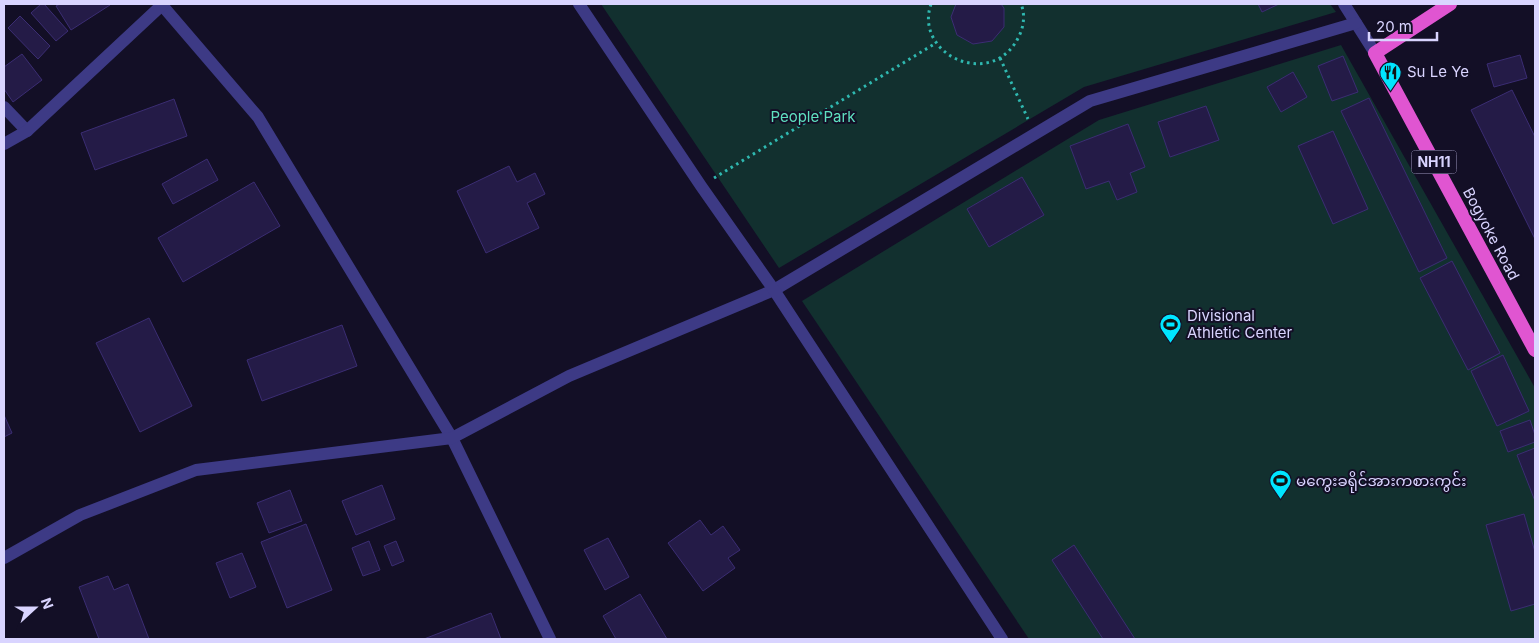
<svg xmlns="http://www.w3.org/2000/svg" width="1539" height="643" font-family="Inter,'Noto Sans Myanmar',sans-serif">
<style>
.green{fill:#12302f}
.building{fill:#241b47;stroke:#3b2d73}
.lines{fill:none;stroke-linecap:round;stroke-linejoin:round}
.path{stroke:#2fb8b0;stroke-width:3;stroke-dasharray:2.5 4;stroke-linecap:butt}
.minor{stroke:#3d3a85;stroke-width:12}
.tertiary{stroke:#3d3a85;stroke-width:12}
.trunk{stroke:#e055d1;stroke-width:14}
.labels{text-anchor:middle;stroke-width:4;stroke-linejoin:round;paint-order:stroke}
.shield{fill:#130f26;stroke:#9e99be;stroke-width:1}
.shield-label{font-size:14px;font-weight:bold;fill:#d9d4ff}
.poi-label{font-size:15px;fill:#d9d4ff;stroke:#130f26;text-anchor:start}
.park-label{font-size:15px;fill:#5fe0c0;stroke:#130f26}
.street-label{font-size:15px;fill:#d9d4ff;stroke:#130f26}
</style>
<rect width="100%" height="100%" fill="#130f26"/>
<!-- green -->
<g class="green">
<polygon points="601,4 1330,4 1336,12 1084,87 779,268"/>
<polygon points="1341,45 1535,388 1535,639 1029,639 802,301 1099,120"/>
</g>
<!-- building -->
<g class="building">
<polygon points="41,4 44,4 68,31 56,41 31,13"/>
<polygon points="60,4 109,4 110,5 71,30 56,6"/>
<polygon points="956,4 1001,4 1004,8 1004,27 992,41 973,44 957,35 951,17"/>
<polygon points="1258,4 1279,4 1262,12"/>
<polygon points="20,16 50,46 38,59 8,28"/>
<polygon points="22,54 42,80 13,102 4,89 4,67"/>
<polygon points="1520,55 1527,78 1494,87 1487,64"/>
<polygon points="1343,56 1358,92 1332,101 1318,66"/>
<polygon points="1293,72 1307,97 1281,112 1267,87"/>
<polygon points="1512,90 1535,137 1535,239 1471,110"/>
<polygon points="1369,98 1447,258 1419,272 1341,111"/>
<polygon points="174,99 187,136 95,170 81,133"/>
<polygon points="1206,106 1219,140 1170,157 1158,122"/>
<polygon points="1128,124 1145,167 1130,173 1137,192 1117,200 1109,181 1086,189 1070,146"/>
<polygon points="1333,131 1368,209 1333,224 1298,146"/>
<polygon points="207,159 218,180 173,204 162,184"/>
<polygon points="509,166 517,182 535,173 545,194 527,203 539,228 486,253 457,191"/>
<polygon points="1022,177 1044,215 989,247 967,209"/>
<polygon points="254,182 280,226 183,282 158,238"/>
<polygon points="1452,261 1500,353 1468,370 1420,278"/>
<polygon points="149,318 192,406 140,432 96,343"/>
<polygon points="342,325 357,366 262,401 247,360"/>
<polygon points="1503,355 1529,411 1497,426 1471,371"/>
<polygon points="4,415 12,433 4,437"/>
<polygon points="1530,420 1535,435 1535,442 1508,452 1500,431"/>
<polygon points="1535,448 1535,501 1517,455"/>
<polygon points="382,485 395,519 356,535 342,501"/>
<polygon points="290,490 302,521 269,533 257,503"/>
<polygon points="1524,514 1535,552 1535,604 1511,611 1486,525"/>
<polygon points="700,520 711,535 723,526 740,550 728,558 735,568 703,591 668,543"/>
<polygon points="306,524 332,590 287,608 261,542"/>
<polygon points="608,538 629,577 605,590 584,550"/>
<polygon points="369,541 380,570 363,576 352,548"/>
<polygon points="396,541 404,561 392,566 384,546"/>
<polygon points="1074,545 1135,639 1103,639 1052,560"/>
<polygon points="242,553 256,587 230,598 216,563"/>
<polygon points="108,576 114,590 128,584 149,639 99,639 79,587"/>
<polygon points="640,594 667,639 616,639 603,616"/>
<polygon points="491,613 501,639 424,639"/>
</g>
<g class="lines">
<!-- path -->
<g class="path">
<path d="M931,4c-18,52 64,88 89,30 4,-9 5,-21 1,-30"/>
<polyline points="1000,58 1028,119"/>
<polyline points="714,178 936,43"/>
</g>
<!-- minor -->
<g class="minor">
<polyline points="161,4 258,117 452,438 550,639"/>
<polyline points="1344,4 1375,53"/>
<polyline points="4,107 27,131"/>
<polyline points="4,144 27,131 163,4"/>
<polyline points="4,558 80,515 196,470 452,438 569,376 774,290 1090,101 1356,23"/>
</g>
<!-- tertiary -->
<polyline class="tertiary" points="579,4 701,186 774,290 1002,639"/>
<!-- trunk -->
<polyline class="trunk" points="1450,4 1375,53 1535,350"/>
</g>
<!-- icons -->
<defs>
<symbol id="restaurant-pin" viewBox="-11 -11 22 30"><path d="M0 17L-7.5 6A9.5 9.5 0 1 1 7.5 6Z" fill="#00e5ff" stroke="#130f26"/><path d="M-5-6h1v4h1v-4h1v4h1v-4h1v5L-1.5 .5V6h-2V.5L-5-1ZM5-6V6H3V1.5H1.5Q1.5-4 5-6Z" fill="#111"/></symbol>
<symbol id="stadium-pin" viewBox="-11 -11 22 30"><path d="M0 17L-7.5 6A9.5 9.5 0 1 1 7.5 6Z" fill="#00e5ff" stroke="#130f26"/><path d="M0-5a6.5 5 0 1 0 0 10a6.5 5 0 1 0 0-10ZM-3.5-1.8h7v3.6h-7Z" fill="#111"/></symbol>
</defs>
<g fill-rule="evenodd">
<use href="#restaurant-pin" x="1378" y="60" width="25" height="34"/>
<use href="#stadium-pin" x="1158" y="312" width="25" height="34"/>
<use href="#stadium-pin" x="1268" y="468" width="25" height="34"/>
</g>
<g class="labels">
<!-- shield labels -->
<rect class="shield" x="1411.5" y="150.5" width="45" height="23" rx="4"/>
<g class="shield-label">
<text x="1434" y="167">NH11</text>
</g>
<!-- poi labels -->
<g class="poi-label">
<text x="1407" y="77">Su Le Ye</text>
<text x="1187" y="321">Divisional<tspan x="1187" dy="17">Athletic Center</tspan></text>
<text x="1296" y="486">မကွေးခရိုင်အားကစားကွင်း</text>
</g>
<!-- park labels -->
<g class="park-label">
<text x="813" y="122">People Park</text>
</g>
<!-- street labels -->
<g class="street-label">
<text transform="translate(1491 234) rotate(62)" y="5">Bogyoke Road</text>
</g>
</g>
<!-- border -->
<rect width="1539" height="643" fill="none" stroke="#d9d4ff" stroke-width="10"/>
<!-- north arrow -->
<g transform="translate(35 608) rotate(69)" stroke="#130f26" stroke-width="4" paint-order="stroke">
<path d="M0-4L9 19L0 12L-9 19Z" fill="#d9d4ff"/>
<text y="-8" font-size="14" font-weight="bold" text-anchor="middle" fill="#d9d4ff">N</text>
</g>
<!-- scale -->
<path d="M1369 32v8h68v-8" fill="none" stroke="#d9d4ff" stroke-width="2.5"/>
<text x="1376" y="32" font-size="15" fill="#d9d4ff" stroke="#130f26" stroke-width="4" paint-order="stroke">20 m</text>
</svg>
